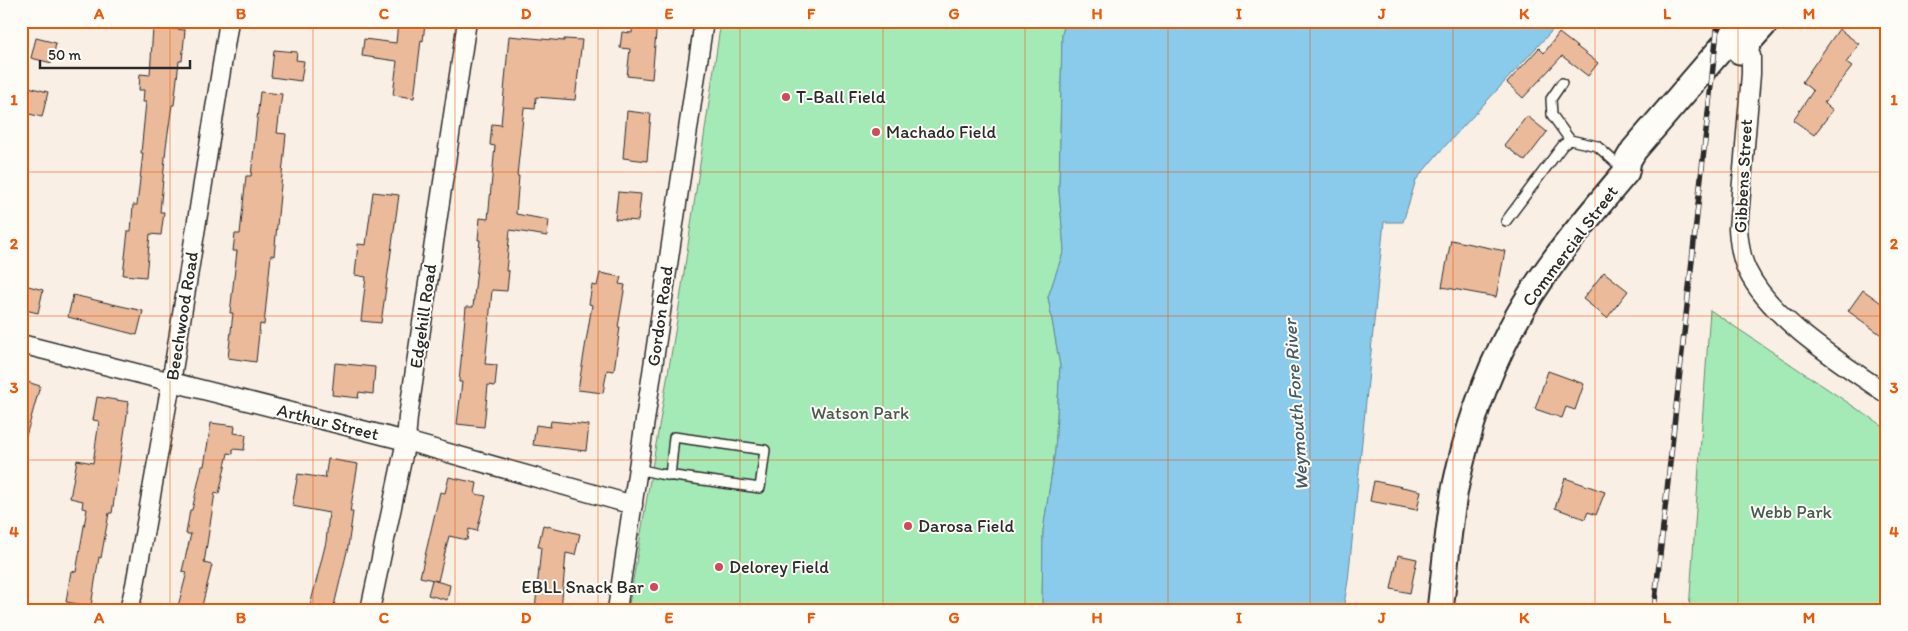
<svg xmlns="http://www.w3.org/2000/svg" width="1908" height="631" font-family="Itim,sans-serif">
<style>
.green{fill:#a4eab6;stroke:#688a70}
.water{fill:#8acaeb;stroke:#648a9e}
.building{fill:#eaba9b;stroke:#2b2b2b}
.lines{fill:none;stroke-linecap:round;stroke-linejoin:round}
.service-casing{stroke:#2b2b2b;stroke-width:12}
.minor-casing{stroke:#2b2b2b;stroke-width:21}
.secondary-casing{stroke:#2b2b2b;stroke-width:29}
.service{stroke:#fdfcf7;stroke-width:9}
.minor{stroke:#fdfcf7;stroke-width:18}
.secondary{stroke:#fdfcf7;stroke-width:25}
.rail-casing{stroke:#2b2b2b;stroke-width:5.5}
.rail{stroke:#fdfcf7;stroke-width:4;stroke-dasharray:11;stroke-linecap:butt}
.grid{fill:none;stroke:#e8590c;stroke-width:1;stroke-opacity:0.55}
.poi-dot{fill:#d1495b;stroke:#fdfcf7;stroke-width:2}
.labels{text-anchor:middle;stroke-width:4;stroke-linejoin:round;paint-order:stroke}
.poi-label{font-size:18px;fill:#2b2b2b;stroke:#fdfcf7;text-anchor:start}
.street-label{font-size:18px;fill:#2b2b2b;stroke:#fdfcf7}
.park-label{font-size:18px;fill:#495b4e;stroke:#fdfcf7}
.water-label{font-size:19px;font-style:italic;fill:#485b65;stroke:#fdfcf7}
.neatline{fill:none;stroke:#e8590c;stroke-width:2}
.grid-label{font-size:16px;text-anchor:middle;font-weight:bold;fill:#e8590c}
</style>
<rect width="100%" height="100%" fill="#f9efe5"/>
<filter id="ink" filterUnits="userSpaceOnUse"><feTurbulence type="fractalNoise" baseFrequency=".02" numOctaves="2"/><feDisplacementMap in="SourceGraphic" scale="10" xChannelSelector="R" yChannelSelector="G"/><feConvolveMatrix kernelMatrix="1 2 1 2 8 2 1 2 1" color-interpolation-filters="sRGB"/></filter>
<g filter="url(#ink)">
<!-- green -->
<g class="green">
<polygon points="721,21 1066,21 1062,34 1059,191 1064,250 1048,297 1060,366 1055,451 1043,531 1042,610 628,610 677,320"/>
<polygon points="1710,310 1887,429 1887,610 1689,610"/>
</g>
<!-- water -->
<polygon class="water" points="1066,21 1561,21 1436,156 1416,180 1403,222 1384,222 1348,581 1343,610 1042,610 1043,531 1055,451 1060,366 1048,297 1064,250 1059,191 1062,34"/>
<!-- building -->
<g class="building">
<polygon points="398,21 425,23 423,41 421,40 414,98 393,95 397,61 362,56 364,39 396,43"/>
<polygon points="633,21 657,21 652,79 627,76 630,49 620,48 622,32 632,33"/>
<polygon points="153,27 185,30 182,61 179,61 174,105 172,105 166,147 160,212 164,212 161,235 150,234 146,277 123,275 128,231 131,231 133,205 137,205 143,153 141,153 146,102 143,102 144,90 139,90 140,74 150,75"/>
<polygon points="1839,29 1859,44 1846,63 1852,67 1824,103 1833,110 1814,135 1793,120 1813,91 1802,82"/>
<polygon points="1559,33 1598,63 1588,76 1562,56 1523,98 1507,83 1539,48 1544,53"/>
<polygon points="509,36 564,41 564,39 582,40 575,100 536,97 535,109 524,108 517,176 519,176 516,214 549,220 547,236 510,230 506,271 509,271 507,291 492,290 485,364 497,365 495,386 488,385 484,427 457,424 462,382 459,382 466,307 473,307 480,240 478,240 480,218 488,219 495,146 490,145 492,124 501,125"/>
<polygon points="36,38 56,43 52,63 31,58"/>
<polygon points="274,50 297,52 296,60 304,61 301,81 271,77"/>
<polygon points="21,85 48,92 42,117 21,112"/>
<polygon points="260,92 282,94 277,133 286,134 274,256 271,255 264,325 260,324 256,362 228,358 233,313 230,313 237,251 233,251 235,234 240,234 246,176 251,176"/>
<polygon points="627,111 651,114 647,161 623,158"/>
<polygon points="1527,116 1547,132 1525,161 1504,145"/>
<polygon points="373,192 399,195 381,323 361,321 366,277 355,275 358,244 366,245"/>
<polygon points="618,192 641,194 638,221 615,219"/>
<polygon points="1451,240 1505,251 1496,297 1442,287"/>
<polygon points="1604,272 1628,291 1607,318 1583,299"/>
<polygon points="600,273 621,277 619,284 625,285 618,327 620,327 614,371 607,370 603,393 578,390 592,305 589,304 592,285 597,286"/>
<polygon points="21,284 43,290 38,313 21,309"/>
<polygon points="1863,290 1887,307 1887,339 1848,311"/>
<polygon points="73,295 143,311 137,335 68,317"/>
<polygon points="335,363 375,367 373,394 359,392 358,398 332,395"/>
<polygon points="1548,371 1584,384 1575,410 1566,407 1562,418 1535,409"/>
<polygon points="21,380 40,386 26,436 21,435"/>
<polygon points="97,397 129,402 112,513 109,513 101,558 99,557 91,606 66,602 71,571 76,572 87,509 82,508 83,501 70,498 77,460 93,463 99,421 93,420"/>
<polygon points="551,421 589,425 586,451 533,445 536,425 550,427"/>
<polygon points="211,423 235,426 234,433 246,435 244,450 233,449 233,454 228,453 219,494 215,493 204,563 212,565 201,610 177,610 187,572 182,571 191,534 186,534 190,510 192,510 202,466 204,466"/>
<polygon points="328,459 358,464 350,512 353,512 348,547 333,610 309,610 326,542 329,513 292,506 298,474 325,478"/>
<polygon points="449,477 477,483 475,494 486,496 477,531 469,529 467,540 449,536 438,581 420,577 440,492 445,493"/>
<polygon points="1565,478 1605,492 1596,515 1588,512 1585,519 1555,508"/>
<polygon points="1374,481 1421,491 1417,510 1370,501"/>
<polygon points="543,525 580,534 575,555 566,553 561,610 535,610 541,547 538,547"/>
<polygon points="1398,555 1417,559 1410,593 1391,589"/>
<polygon points="432,580 450,585 447,600 428,595"/>
</g>
<g class="lines">
<defs>
<g id="service">
<polyline points="1562,83 1551,99 1552,115 1570,140"/>
<polyline points="1506,221 1563,145 1570,140 1597,146 1624,170"/>
<polyline points="638,469 660,474 760,488 765,450 674,437 670,476"/>
</g>
<g id="minor">
<path d="M1747,44l4,12v18l-13,155c1,14 3,29 9,41 23,49 96,94 140,124"/>
<polyline points="21,344 406,441 633,505"/>
<polyline points="129,610 135,585 171,383 229,21"/>
<polyline points="370,610 406,441 408,417 467,21"/>
<polyline points="617,610 704,21"/>
</g>
<g id="secondary">
<polyline points="1740,51 1767,21"/>
<path d="M1440,610c5,-40 8,-81 15,-121 11,-54 29,-109 55,-158 30,-59 74,-109 116,-159l2,-12 6,-10 111,-129"/>
</g>
</defs>
<!-- service casing -->
<use href="#service" class="service-casing"/>
<!-- minor casing -->
<use href="#minor" class="minor-casing"/>
<!-- secondary casing -->
<use href="#secondary" class="secondary-casing"/>
<!-- service -->
<use href="#service" class="service"/>
<!-- minor -->
<use href="#minor" class="minor"/>
<!-- secondary -->
<use href="#secondary" class="secondary"/>
<defs>
<polyline id="rail" points="1654,610 1718,21"/>
</defs>
<!-- rail casing -->
<use href="#rail" class="rail-casing"/>
<!-- rail -->
<use href="#rail" class="rail"/>
</g>
</g>
<!-- grid -->
<path class="grid" d="M170,21v589M313,21v589M455,21v589M598,21v589M740,21v589M883,21v589M1025,21v589M1168,21v589M1310,21v589M1453,21v589M1595,21v589M1738,21v589M21,172h1866M21,316h1866M21,460h1866"/>
<!-- markers -->
<g class="poi-dot">
<circle cx="786" cy="97" r="5"/>
<circle cx="876" cy="132" r="5"/>
<circle cx="908" cy="526" r="5"/>
<circle cx="719" cy="567" r="5"/>
<circle cx="654" cy="587" r="5"/>
</g>
<g class="labels">
<!-- poi labels -->
<g class="poi-label">
<text x="796" y="103">T-Ball Field</text>
<text x="886" y="138">Machado Field</text>
<text x="918" y="532">Darosa Field</text>
<text x="729" y="573">Delorey Field</text>
<text x="644" y="593" text-anchor="end">EBLL Snack Bar</text>
</g>
<!-- street labels -->
<g class="street-label">
<text transform="translate(1743 176) rotate(-87)" y="6">Gibbens Street</text>
<text transform="translate(1570 246) rotate(-53)" y="6">Commercial Street</text>
<text transform="translate(182 316) rotate(-81)" y="6">Beechwood Road</text>
<text transform="translate(423 316) rotate(-82)" y="6">Edgehill Road</text>
<text transform="translate(660 316) rotate(-82)" y="6">Gordon Road</text>
<text transform="translate(328 422) rotate(14)" y="6">Arthur Street</text>
</g>
<!-- park labels -->
<g class="park-label">
<text x="860" y="419">Watson Park</text>
<text x="1791" y="518">Webb Park</text>
</g>
<!-- water labels -->
<g class="water-label">
<text transform="translate(1295 405) rotate(-94)" y="7">Weymouth Fore River</text>
</g>
</g>
<!-- margin -->
<rect width="1908" height="631" fill="none" stroke="#fdfcf7" stroke-width="55"/>
<!-- scale -->
<path d="M40 60v8h150v-8" fill="none" stroke="#2b2b2b" stroke-width="2.5"/>
<text x="48" y="60" font-size="15" fill="#2b2b2b" stroke="#fdfcf7" stroke-width="4" paint-order="stroke">50 m</text>
<rect x="28" y="28" width="1852" height="576" class="neatline"/>
<g class="grid-label">
<text x="99" y="19">A</text>
<text x="241" y="19">B</text>
<text x="384" y="19">C</text>
<text x="526" y="19">D</text>
<text x="669" y="19">E</text>
<text x="811" y="19">F</text>
<text x="954" y="19">G</text>
<text x="1097" y="19">H</text>
<text x="1239" y="19">I</text>
<text x="1382" y="19">J</text>
<text x="1524" y="19">K</text>
<text x="1667" y="19">L</text>
<text x="1809" y="19">M</text>
<text x="14" y="105">1</text>
<text x="1894" y="105">1</text>
<text x="14" y="249">2</text>
<text x="1894" y="249">2</text>
<text x="14" y="393">3</text>
<text x="1894" y="393">3</text>
<text x="14" y="537">4</text>
<text x="1894" y="537">4</text>
<text x="99" y="623">A</text>
<text x="241" y="623">B</text>
<text x="384" y="623">C</text>
<text x="526" y="623">D</text>
<text x="669" y="623">E</text>
<text x="811" y="623">F</text>
<text x="954" y="623">G</text>
<text x="1097" y="623">H</text>
<text x="1239" y="623">I</text>
<text x="1382" y="623">J</text>
<text x="1524" y="623">K</text>
<text x="1667" y="623">L</text>
<text x="1809" y="623">M</text>
</g>
</svg>
